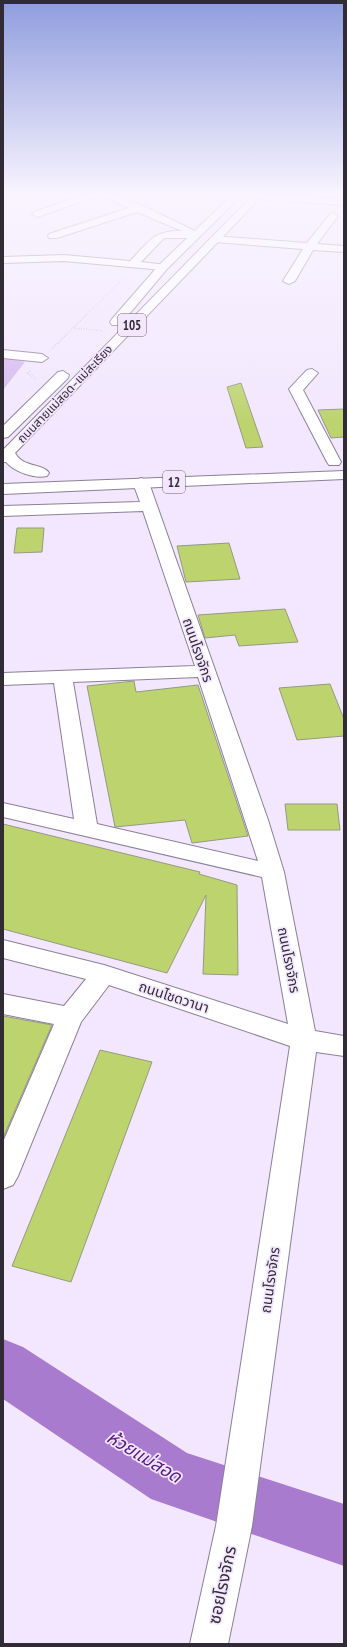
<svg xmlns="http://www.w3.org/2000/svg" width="347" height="1647" font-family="'PT Sans Narrow','Noto Sans Thai',sans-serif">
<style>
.green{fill:#d4b7ef}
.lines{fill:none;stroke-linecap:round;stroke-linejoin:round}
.river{fill:#a97bce;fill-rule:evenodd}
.building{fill:#bdd36e;stroke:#949a83}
.minor-casing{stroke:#8b8095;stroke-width:2}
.major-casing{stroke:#8b8095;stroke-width:2}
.path-far1{stroke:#b4abbd;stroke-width:1;stroke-dasharray:0.5 1.5;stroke-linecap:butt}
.path{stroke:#b4abbd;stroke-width:1.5;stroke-dasharray:0.5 2;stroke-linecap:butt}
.minor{fill:#fff;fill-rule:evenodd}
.major{fill:#fff;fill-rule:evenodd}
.labels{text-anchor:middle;stroke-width:3.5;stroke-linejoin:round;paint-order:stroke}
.far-street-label{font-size:12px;fill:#302b34;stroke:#f2e7fe}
.shield{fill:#f2e7fe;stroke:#6a6371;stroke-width:1}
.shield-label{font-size:13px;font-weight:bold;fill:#302b34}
.street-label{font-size:14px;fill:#302b34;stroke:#f2e7fe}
.near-street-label{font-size:17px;fill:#302b34;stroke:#f2e7fe}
.near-water-label{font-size:18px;font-style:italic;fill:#57197d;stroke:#f2e7fe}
</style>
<rect width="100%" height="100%" fill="#f2e7fe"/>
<!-- green -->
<polygon class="green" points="3,357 25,362 3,390"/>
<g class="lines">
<!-- river -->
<polygon class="river" points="3,1339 23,1347 187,1453 344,1504 344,1566 151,1499 3,1399"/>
</g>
<!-- building -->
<g class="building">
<polygon points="241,383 263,447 246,448 227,387"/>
<polygon points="344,409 344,437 331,438 318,410"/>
<polygon points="17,528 44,528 42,552 14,553"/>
<polygon points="229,543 240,579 186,582 177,546"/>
<polygon points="285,609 298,642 239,646 235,635 205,638 198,615"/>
<polygon points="134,681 136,692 198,685 248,836 192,843 185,820 115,827 87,686"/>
<polygon points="330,684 344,719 344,736 297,740 279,688"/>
<polygon points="285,804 337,804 340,830 288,830"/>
<polygon points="3,824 200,872 199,874 237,885 238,975 203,974 206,895 167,973 3,929"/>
<polygon points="3,1016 52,1025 3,1138"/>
<polygon points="100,1050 152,1062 71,1282 12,1266"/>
</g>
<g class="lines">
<defs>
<g id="minor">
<path d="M90,193h19l34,13 58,28 -9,4h-28l-23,24 26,3 1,2 -5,3 -99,-9 -61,2v-6l61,-2 66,6c19,-19 23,-31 52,-30l-45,-19 -80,26h-8l-1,-2 1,-2 80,-26 -29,-13 -60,21 -3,1 -5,-3 2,-2z"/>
<polygon points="256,194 344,199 344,205 253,199 253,195"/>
<polygon points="333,213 338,216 317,244 344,246 344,252 313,250 295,281 289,284 283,281 303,249 214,242 209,239 214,236 307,243 330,214"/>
<polygon points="3,350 42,354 48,358 42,362 3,358"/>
<polygon points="312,369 318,373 303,390 341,462 339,465 329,465 327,462 289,389 307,370"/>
<path d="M141,478l5,2 3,3 119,337 16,52 31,159 29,5v20l-28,-4 -64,474 -24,118h-38l26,-118 74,-480 -181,-61 -28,37 -63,154 -5,9 -10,4v-47l51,-118 -51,-10v-20l61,12 22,-27 -83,-21v-18l101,25 184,59 -26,-147 -259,-60v-14l71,16 -20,-136 -51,2v-12l192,-7 -52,-155 -140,5v-10l137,-4 -7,-19 3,-3zM198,677l60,184 -161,-37 -24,-142z"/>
</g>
<g id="major">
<path d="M255,193h10l-250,260c8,15 28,10 34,20l-2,3c-12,3 -33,-4 -41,-14h-3v-12z"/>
<polygon points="231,198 234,199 234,203 167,269 120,325 112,325 110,322 112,319 159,265 228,199"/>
<polygon points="63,371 69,375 68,378 8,437 3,438 3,426 58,372"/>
<polygon points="344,471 344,479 3,494 3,484"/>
</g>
</defs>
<!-- minor casing -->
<use href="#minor" class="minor-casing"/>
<!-- major casing -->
<use href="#major" class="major-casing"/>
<!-- path-far1 -->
<polyline class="path-far1" points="85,316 125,277"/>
<!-- path -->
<g class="path">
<polyline points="74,328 103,331"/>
<polyline points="52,349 86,315"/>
<polyline points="30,371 28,373 36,379"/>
</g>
<!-- minor -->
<use href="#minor" class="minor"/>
<!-- major -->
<use href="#major" class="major"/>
</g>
<!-- sky -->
<linearGradient id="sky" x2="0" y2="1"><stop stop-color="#8f9dde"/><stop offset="0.46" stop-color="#f9f4ff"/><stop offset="1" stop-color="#f9f4ff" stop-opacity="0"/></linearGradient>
<rect width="347" height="423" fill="url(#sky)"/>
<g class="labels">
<!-- far-street labels -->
<g class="far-street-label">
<text transform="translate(65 394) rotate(-46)" y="4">ถนนสายแม่สอด–แม่สะเรียง</text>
</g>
<!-- shield labels -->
<g class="shield">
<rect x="118" y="314" width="28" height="22" rx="3"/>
<rect x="163" y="471" width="22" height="22" rx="3"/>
</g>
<g class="shield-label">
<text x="132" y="330">105</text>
<text x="174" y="487">12</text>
</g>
<!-- street labels -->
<g class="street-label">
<text transform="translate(198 650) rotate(71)" y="5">ถนนโรงจักร</text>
<text transform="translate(289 960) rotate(79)" y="5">ถนนโรงจักร</text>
<text transform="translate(174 997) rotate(18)" y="5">ถนนไชดวานา</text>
<text transform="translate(270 1280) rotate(-82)" y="5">ถนนโรงจักร</text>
</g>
<!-- near-street labels -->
<g class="near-street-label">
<text transform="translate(222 1585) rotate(-78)" y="6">ซอยโรงจักร</text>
</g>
<!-- near-water labels -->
<g class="near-water-label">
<text transform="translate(144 1457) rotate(31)" y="6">ห้วยแม่สอด</text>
</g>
</g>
<!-- border -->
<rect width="347" height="1647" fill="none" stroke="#302b34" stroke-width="8"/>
</svg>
